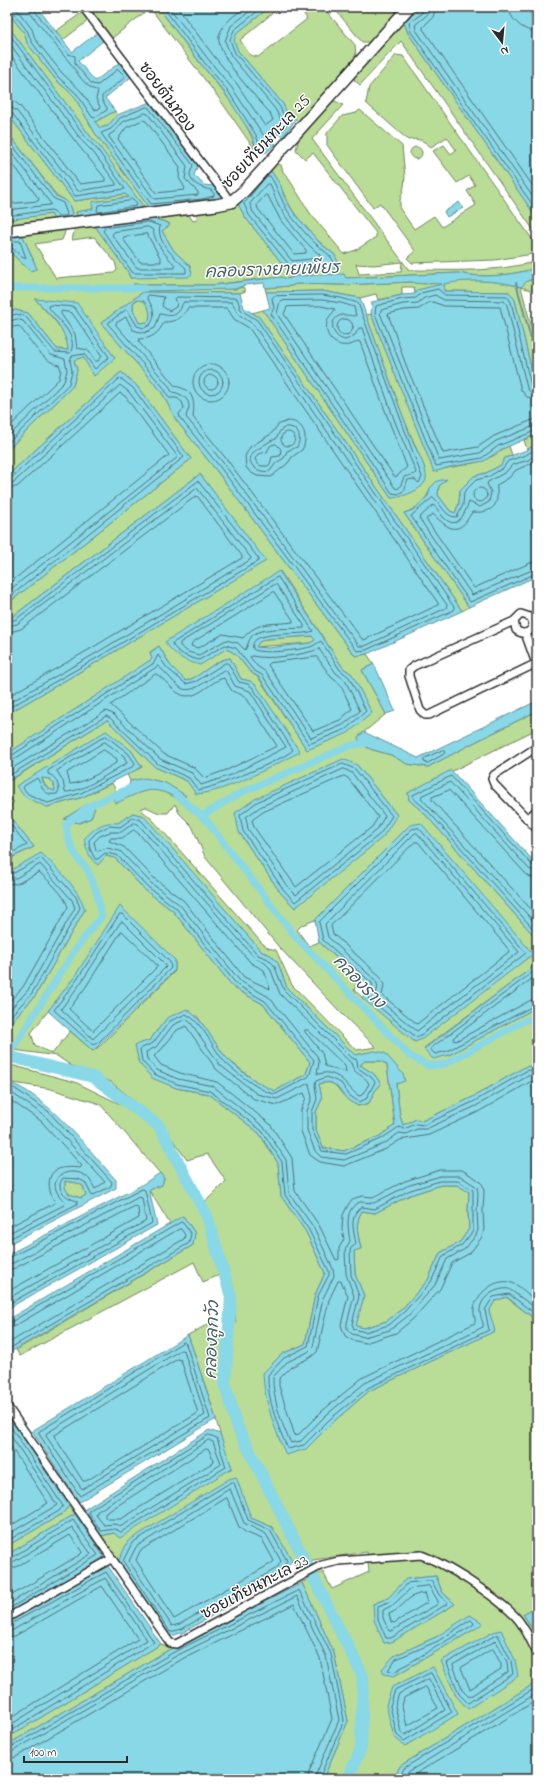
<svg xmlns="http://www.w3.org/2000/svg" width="544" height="1786" font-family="'Indie Flower','Playpen Sans Thai',sans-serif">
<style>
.green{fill:#b9dc96;stroke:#728460;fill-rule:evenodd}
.water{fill:#89d8e7;stroke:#63939c;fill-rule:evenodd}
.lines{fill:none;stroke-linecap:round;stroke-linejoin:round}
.shore{stroke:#517076;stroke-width:1}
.stream{stroke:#63939c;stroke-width:2}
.canal{stroke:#89d8e7;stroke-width:7}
.river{stroke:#89d8e7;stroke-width:12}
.street-casing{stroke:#2b2b2b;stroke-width:10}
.secondary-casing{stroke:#2b2b2b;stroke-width:14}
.street{stroke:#fff;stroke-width:7}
.secondary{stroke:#fff;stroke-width:11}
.labels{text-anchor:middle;stroke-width:3;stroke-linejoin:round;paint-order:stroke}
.street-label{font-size:16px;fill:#2b2b2b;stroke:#fff}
.water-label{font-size:17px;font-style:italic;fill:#475f63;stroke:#fff}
</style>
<rect width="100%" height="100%" fill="#fff"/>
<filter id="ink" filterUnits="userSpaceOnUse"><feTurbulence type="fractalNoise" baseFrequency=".025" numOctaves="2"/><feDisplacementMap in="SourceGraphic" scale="8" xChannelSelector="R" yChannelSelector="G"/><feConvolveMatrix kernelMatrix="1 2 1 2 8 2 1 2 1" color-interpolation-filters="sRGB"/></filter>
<g filter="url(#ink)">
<!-- green -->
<g class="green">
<path d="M87,7h71c14,19 28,38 42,56 22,28 48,55 57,90l-39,-56 -68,-89 -39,31z"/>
<polygon points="270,7 280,7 240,40 250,55 258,57 307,19 304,14 313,8 321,7 328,13 355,45 356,55 322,99 300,123 287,113 283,104 238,51 233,40 237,33"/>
<polygon points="333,7 402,7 370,42 362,42"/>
<polygon points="413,7 422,7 404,22 408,33 537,218 537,235 401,41 360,85 354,80 355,73"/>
<polygon points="7,11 25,34 27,43 56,80 74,96 95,133 150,209 145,209 7,25"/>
<polygon points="83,12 89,20 63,40 56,31"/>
<path d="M396,55l7,1 134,190v5l-4,3 -38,6 -83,3 -5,-5 8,-7 -35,-48 -7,5 -46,-63v-12l15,-17 14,-3 4,-3 42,36 3,31 -1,10 -4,13v9l14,20 20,-13 8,11 34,-22 -9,-14 8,-6 -6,-9 -12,7 -24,-32 11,-6 7,9 5,-4 -9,-13 -16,10c-8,-7 -13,-9 -23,-7l-42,-37 3,-16z"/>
<path d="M335,101l8,4 -31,34 97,131c42,0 87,3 128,-9v7c-25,7 -54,11 -79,5l-113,5 -49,-2 -9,3h-27l-47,6h-69l-10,-1 11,4 90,1 8,-2 3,4 -6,2 -97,-1 -42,31 60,68 15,29 40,50 139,186 12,-2 7,10 -12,6 24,44 -28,23 12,12 21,6 16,9 21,3 49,-26 60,-30v18l-129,64 1,7 15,13 113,126v25l-113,84 25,7 88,-48v58l-12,2 -54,31 -49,23 -5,-2 -14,6 -3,-9 -4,-32 7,-10c-22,-21 -15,-25 -48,-19l-68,-67 -9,-25 -7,-8 -9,-3 -119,-136 -10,-3 -15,10 -12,33 9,2 30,32 28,21 61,77 29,16 47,58 -4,12 -31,17 -13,-5 -36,-28 -29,-42 -30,2 -17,22 26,48 33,6 50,39 19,30 3,33 25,36 19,41 -10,22 -10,49 -23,10 24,95 26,-26 37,-32 125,-60 -5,-20 6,-10 11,-4 25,19 6,11v279l-14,8 14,22v46l-137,84 -6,13h-71l25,-58 -14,-68 -32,-70 21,-11 9,17 37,-17 -2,-20 -54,8 -16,9 -25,-42 -21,-9 -133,44 -18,-26 15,-3 117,-65 -8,-21 -13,-44 -23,-68 26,-14 8,17 14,-16 -7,-51 -26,11 -9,-20 -174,94 -4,-6 177,-105 2,-12 -12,-17 -13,8 -21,-34 13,-5 2,-7 -64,-74 -49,-15 -44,-7v-18l68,18 53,26 29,23 40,75 11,-7 18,-18 -19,-27 -20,6 -27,-38 -49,-40 -41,-17 -13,-9 -50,-7v-23l28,-30 50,-87 -78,-43v-9l2,2 25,-12 -27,-33v-8l1,1 6,-5 -7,-4v-22l4,4 96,-60 48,47 32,14 63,-100 -9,-2 -11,-21c-16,2 -28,18 -44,23l-16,-16 -11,-19 -9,6 3,7 -146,95v-40l90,-52 168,-101 -65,-87 -188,143 -5,-7v-6l184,-145 -55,-74 -15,-13 -114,104v-26l66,-64 4,-16 -3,-10 9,-3 32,1 -80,-59 21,23 11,16 1,12 -11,-1 -29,-36 -13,-3 -8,4v-65l23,22 5,-7 -12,-28 -16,2v-4l56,-7 2,5 -3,8 -27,4 21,34 58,-5 3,-3 -2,-8 -21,-25 -22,3 3,-13 20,-1 33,46 2,6 60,-12 -16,-15 -12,-20 8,-7c-6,-4 -14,-3 -20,-6l38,-4 5,7 4,-1v-8l31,-4 10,-4 7,13 43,54 29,-4 10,1 8,-13c-15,-12 -32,-27 -42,-44 -9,-15 -14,-30 -24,-43l5,-6 7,3 2,7 4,4 23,37 34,41 12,-4 20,-13v-4l-63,-80 -8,6 -9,-9 3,-13 28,-33zM402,262l-1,10 -42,2 -3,-10 18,1zM280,571l63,97 9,6 -45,76 -49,-73c-14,-6 -17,-24 -32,-28zM131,750l11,17 -15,7 3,7c24,-5 36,2 56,15l-6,4c-5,-3 -11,-8 -17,-9 -17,-4 -33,5 -49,9l2,-9 -4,-8 -29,14 -35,10 -32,-21zM357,765l40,50 -102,93 -15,-16 -41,-60zM175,804l4,9 13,13 13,31 73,89 66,70 32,31 -19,3 -8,-7 -57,-58 -16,-35 -8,-2 -7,-6 -109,-123 -12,-10 6,-2 13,6h9zM84,806l10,2 -3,10 -12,5 -15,-4zM410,825l5,217 -61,-52 5,-12 -40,-36 -10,4 -12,-16 5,-5 13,-5zM175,960v11l-74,74 -8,6 -23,-20 -18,23 -17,-9 -4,-12 42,-54zM436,1576l6,16 13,12 -63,37 -8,2 -11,-39 15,-6 19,-19zM482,1623l-7,6 -81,47v-20l42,-19z"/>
<polygon points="115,111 117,115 108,126 100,128 95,122"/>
<path d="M7,113l67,88 52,-7 3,3 -37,5 1,7 -17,3 2,6 -5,1c-3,-13 -3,-18 -16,-23l-48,-62z"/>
<circle cx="416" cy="153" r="6"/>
<polygon points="51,214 55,221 7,228 7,220 11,219"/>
<path d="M537,278v10l-6,2 -10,-3 16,61v45l-22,-93 -6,-8 -65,-1v-7l-29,10 -1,-7h-12v8l-24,5 -2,-6 -16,4 -38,-7 -56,1 -1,-4 26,-2 5,-2 46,1 69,-3c15,4 32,0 49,-1 20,-1 42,0 61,6l6,-6z"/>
<path d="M137,300l7,1c5,7 8,12 4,21l-9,1 -6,-13v-7z"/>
<path d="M263,310l128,188 23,-7 11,-22 -21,-50 -38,-104 5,-1 63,157c18,-5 42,-6 59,-15 6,-3 8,-7 16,-10l3,9 -7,3 -4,7 -15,8 -12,3 -14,14 -1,13 -4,10 -5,-2 -12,-16 1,-9 7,-6 -16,8c-3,13 -14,21 -26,25l65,94 -7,4 -203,-294 -7,-4z"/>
<polygon points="537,434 537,444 527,450 524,440"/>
<polygon points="313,636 315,640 310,643 255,647 259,642 266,639"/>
<path d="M42,778l8,1 4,5 1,7c-8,-2 -10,-4 -13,-13z"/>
<path d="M365,1061h16l6,4 8,60 -15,11 -36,15 -21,-3 -7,-18v-18l6,-13 -3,-15c18,-5 17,5 28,15 3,3 8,5 11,7l11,-3 6,-12 6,-7 -7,-10 -14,-9z"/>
<polygon points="65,1181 78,1183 83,1186 86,1195 81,1198 69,1194 65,1188"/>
<path d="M441,1185h16l12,7 -1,19 1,18 -9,13 -20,11 -12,27 -25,28 -16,13 -23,7 -9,-2 9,-30 -9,-22 -1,-24 7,-2c-3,-14 -7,-24 1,-37l13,2 35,-18z"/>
<polygon points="69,1506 75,1514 7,1555 7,1546 62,1514"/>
<polygon points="161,1644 172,1648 7,1745 7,1738"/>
</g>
<!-- water -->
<g class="water">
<polygon points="7,7 37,7 72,52 97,33 103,41 78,61 95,81 119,63 131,77 105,98 115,111 95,122 100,128 108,126 117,115 150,102 198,165 194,175 204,185 213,186 223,198 203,203 150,209 95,133 74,96 56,80 27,43 25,34 7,11"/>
<polygon points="158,7 270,7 237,33 234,40 238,51 283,104 287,113 296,119 283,137 279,134 272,140 276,144 267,152 263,153 255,146 253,137 225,93 201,64"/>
<polygon points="422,7 521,7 537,18 537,218 408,33 404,22"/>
<polygon points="7,25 91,137 100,147 145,209 78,218 76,212 93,209 92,202 129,197 125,194 74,201 7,113"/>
<path d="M7,123l2,11 47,62c14,5 14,10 17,23l-18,2 -4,-7 -44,6z"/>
<path d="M269,168l12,18 3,11 10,16 26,30 15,12 4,10 -8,6c-11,-8 -31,-2 -43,0l-43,-54 -7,-13z"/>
<polygon points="459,202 463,208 447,217 444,212"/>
<path d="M150,218c7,3 14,2 20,7l-8,6 12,20 16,15 2,8 -4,3 -58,1 -2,-6 -33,-46z"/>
<polygon points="23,236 37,269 30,271 7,249 7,238"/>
<path d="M537,268v10l-10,3 -6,6c-24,-7 -53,-8 -77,-3v7l65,1 6,8 22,93v41l-37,16 -16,11 -34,6 -16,5 -63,-158 1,-12 30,-7 13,-1 2,-4 25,-6c-11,-1 -21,1 -31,-2l-69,3 -46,-1 -5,2 -26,2 -1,-5 -19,2 -10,4 -89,2 -1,-3 -7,1 -5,-5 11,1h70l67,-8 6,2 9,-3 48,-2 2,4 112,-5c25,6 54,2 79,-5z"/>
<path d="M322,291l38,7c18,49 35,99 54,147 4,7 14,26 12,34 -2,11 -26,19 -35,19l-128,-188 7,-2 -4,-16z"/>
<path d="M143,292l97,1 4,15 15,9 203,294 -95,43 -12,2 -139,-186 -40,-50 -15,-29 -60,-68zM136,300l8,1c5,7 8,13 4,21l-9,1 -6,-13v-7z"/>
<path d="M35,299l42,4 38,55 -21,18 -11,-19 -9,3 3,10 -4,16 -66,64v-136l8,-4 13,3 29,36 11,1c-2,-23 -18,-35 -33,-51z"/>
<polygon points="121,372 136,385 191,459 7,604 7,476"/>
<polygon points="537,444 537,576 469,607 404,513 413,510 428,496 430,488 437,481 447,479 439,486 438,495 450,511 455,513 459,503 460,490 474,476 486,473 501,465 505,458 524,451"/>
<polygon points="200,474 266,561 97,662 7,714 7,610 12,617"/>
<path d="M279,571l64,97 9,6 20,39 -24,20 -41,17 -48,-73c-15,-6 -18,-24 -33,-28l-26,16c-17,-5 -24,-8 -35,-23zM312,636l3,4 -5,3 -42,5 -12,-1 3,-5 7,-3z"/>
<path d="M159,646l11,19 16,16c16,-5 28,-21 44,-23l11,21 9,2 6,4 44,67c-29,14 -72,40 -104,42l-9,-13 -32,-14 -48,-47 -97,60 -3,-4v-22l145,-95 -2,-6z"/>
<polygon points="374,664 395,711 386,714 362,670"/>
<polygon points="537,701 537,711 477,741 428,767 407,764 391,755 370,749 359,743 358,737 364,732 418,758"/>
<path d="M106,731l25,19 11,17 -59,30 -36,10 -22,-10 -9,-11zM42,778l8,1 4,5 1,7c-8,-2 -11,-5 -13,-13z"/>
<polygon points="343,759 357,765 397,815 383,837 295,908 280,892 239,832 235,813 255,799"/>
<polygon points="451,770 537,865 537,939 424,813 409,800 408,793"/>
<path d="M145,778l21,5 20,13 -6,4c-28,-16 -36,-10 -63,3l-4,-3 15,-12 2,-7z"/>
<polygon points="84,806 95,808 91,818 79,823 64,819"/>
<path d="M133,813l10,3 8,8 111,128 9,3 7,8 9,25 68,67 19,-4 11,2 18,21 2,7 -9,3 4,32 3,9 14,-6 5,2 49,-23 54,-31 12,-2v262l-6,-11 -24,-19 -12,4 -6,10 6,20 -126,60 -37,32 -26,26 -20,6c-11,-25 -22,-54 -23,-82l19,-19 23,-10 10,-49 10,-22 -19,-41 -25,-36 -3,-33 -19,-30 -50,-39 -33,-6 -24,-10 -13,-15 -4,-18 15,-5 17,-22 20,-9c17,12 25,31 38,47 10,12 36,30 50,35l31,-17 4,-12 -47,-58 -29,-16 -61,-77 -28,-21 -30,-32 -9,-2 -8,9c-9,-6 -11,-15 -14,-26 11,-11 18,-18 34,-16zM365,1061h16l6,4 8,60 -15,11 -36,15 -21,-3 -7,-18v-18l6,-13 -3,-15c17,-6 18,5 28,15 3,3 8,5 11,7l11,-3 6,-12 6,-7 -7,-10 -14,-9zM441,1185h16l12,7 -1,19 1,18 -9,13 -20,11 -12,27 -25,28 -16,13 -23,7 -8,-2 8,-30 -9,-22 -1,-23 7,-2c-3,-14 -7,-25 1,-38l13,2 35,-18z"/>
<polygon points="7,814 34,847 8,859 7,857"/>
<polygon points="421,823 533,954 422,1039 415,1042 362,998 369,986 319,942 315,920 410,825"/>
<path d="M41,853c17,16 36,33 44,56l-50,87 -28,30v-160l6,3z"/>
<polygon points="120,906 175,960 175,970 93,1051 48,1011 73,979"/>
<polygon points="537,964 537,1007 449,1055 433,1059 424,1049"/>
<path d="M7,1082c37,10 83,69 109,98v8l-109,57zM65,1181l12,2 6,3 3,9 -5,3 -12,-4 -4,-6z"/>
<polygon points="160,1173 164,1178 162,1185 149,1190 157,1225 7,1309 7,1255 140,1186"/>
<polygon points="183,1216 195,1233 193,1245 7,1354 7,1320"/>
<polygon points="188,1335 216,1419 79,1502 32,1431"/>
<polygon points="7,1414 69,1506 62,1514 7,1546"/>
<polygon points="209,1430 220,1434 232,1468 120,1538 114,1533 100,1536 82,1511"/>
<polygon points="236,1477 251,1518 272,1527 292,1560 283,1574 184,1632 168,1637 118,1562 128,1541 229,1479"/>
<polygon points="75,1514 104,1557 7,1615 7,1555"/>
<polygon points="108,1566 161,1644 7,1738 7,1623"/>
<polygon points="436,1576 442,1592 455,1604 392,1642 384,1643 374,1620 373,1604 388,1598 406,1579"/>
<polygon points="302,1583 334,1653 348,1721 323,1779 7,1779 7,1745 172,1648"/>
<polygon points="537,1606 537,1636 523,1614"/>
<polygon points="470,1615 483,1623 475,1629 394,1676 384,1674 382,1669 394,1656 436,1637"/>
<polygon points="501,1630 515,1660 518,1676 468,1709 456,1696 441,1661 493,1632"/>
<polygon points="433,1667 458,1714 405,1746 394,1737 386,1705 392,1687"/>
<polygon points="537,1682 537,1779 394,1779 400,1766"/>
</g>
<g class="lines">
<!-- shore -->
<g class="shore">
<path d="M15,7l17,22 3,10 27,34 19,18 13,19 5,-1 1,-2 -4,-8 2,-8c-17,-5 -22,-24 -34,-35l-33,-42 -2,-7"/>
<polyline points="163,7 204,62 228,91 256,135 259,144 265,149 269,145 270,137 277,131 283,130 289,120 284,116 280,107 235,53 230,40 234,30 263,7"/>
<polyline points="169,7 208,59 232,88 264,136 274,127 281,125 282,121 275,109 231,56 225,41 231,26 255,7"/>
<path d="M177,7l36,48 24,29 28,42 8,-6 -3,-7c-12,-14 -55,-58 -51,-77 3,-13 16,-21 27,-29"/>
<polyline points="425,7 420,15 409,23 411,32 537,211"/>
<polyline points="430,7 428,14 415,25 416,30 537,203"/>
<polyline points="436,7 433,17 423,27 423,29 537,192"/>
<path d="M509,7c0,13 16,25 28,25"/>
<polyline points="7,9 12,11 28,32 31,41 58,77 77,94 92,117 94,118 107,110 107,108 102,100 102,96 124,78 124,75 118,69 98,85 92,84 75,64 75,56 68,54 35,11 34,7"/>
<polyline points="7,31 87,139 97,149 125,189 75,196 12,113 7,111"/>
<polyline points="7,40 83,142 93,152 116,183 116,185 78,191 16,110 7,106"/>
<polyline points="7,50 78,145 105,178 105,181 80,184 20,106 14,101 7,100"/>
<path d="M147,107l2,1 44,57c-1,3 -3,7 -3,10 0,9 15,14 21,15l3,4v2l-12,3 -51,5 -50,-71 10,-4 9,-11z"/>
<polygon points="145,113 148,114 187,166 185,179 198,192 198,195 154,199 109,137 109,135 114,132 123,122"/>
<polygon points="143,120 146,121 180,167 179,178 185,188 184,190 156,193 118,139 126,128"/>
<polyline points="7,138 53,198 63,203 67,214 66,216 58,216 54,211 51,210 7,216"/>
<polyline points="7,146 51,204 49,205 7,210"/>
<polyline points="7,156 39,199 38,201 7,204"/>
<path d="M267,176h3c9,13 12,29 22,41 8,10 16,20 25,28 6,6 14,9 17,18l-2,2 -15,-2 -27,3 -41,-51 -5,-11z"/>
<path d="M267,184h3c3,6 4,12 7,18 10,19 26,39 43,53v3l-28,3 -39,-49 -3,-8z"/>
<polygon points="266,195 268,196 281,221 306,250 306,253 294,254 258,209 257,205"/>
<polygon points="131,199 133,199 137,203 136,206 99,212 97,211 98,205 128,201"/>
<path d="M149,222l11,4c-4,16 15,32 26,42v5h-53l-30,-42 2,-3z"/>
<path d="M148,227l5,3c2,13 13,26 22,35v3h-38l-25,-33 2,-3z"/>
<polygon points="147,234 161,259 161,262 140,262 123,239 124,237"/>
<polyline points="7,241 20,241 26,258 23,258 11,247 7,246"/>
<path d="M149,295l15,2 -2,9 7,5 7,-4 1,-4 -2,-4 2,-2 60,1 4,12 16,10 197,287v3l-88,40 -9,1 -137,-184 -40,-49 -1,-4 5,-6 -2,-6 -5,-4h-8l-5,-10 -56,-64 1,-2 18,-13 10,17 7,2 6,-3c7,-10 3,-18 -3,-27z"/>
<polygon points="322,295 341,298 358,303 422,477 419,483 414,479 408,480 406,483 405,490 398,494 392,493 271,314 274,308 272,298 274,296"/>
<path d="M322,300l19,3 13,4 2,9c-8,0 -17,-5 -23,6 -2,9 4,17 13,18l9,-5 4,-7h3l33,94 21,50 -1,2 -11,3 -4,10 -3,2 -2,-1 -118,-174 3,-13z"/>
<path d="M184,302h48l6,12 15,10 194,281 -1,3 -81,38h-6l-135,-182 -38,-47c0,-2 2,-6 3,-9 1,-10 -9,-15 -17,-16l-4,-7 -52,-60v-2l10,-6 7,13 11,3 11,-5 5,-14c7,1 14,4 19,-3 3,-3 2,-7 5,-9z"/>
<path d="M321,306l14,3c-2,5 -7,7 -8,13 -4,19 16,30 31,19l2,1 30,82 17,43 -11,10 -2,-1 -110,-162 3,-7z"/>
<path d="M188,308h39l7,11 15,9 189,275v2l-74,35 -2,-1 -134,-178 -35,-44c2,-16 1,-27 -18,-31l-37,-45 1,-2c13,0 20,-6 25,-17 12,0 18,-4 24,-14z"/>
<polygon points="62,311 72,313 102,356 98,361 95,361 88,350 77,348 75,334 61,314"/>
<path d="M7,317l9,-3 9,2 30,36 15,1c10,-17 -14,-34 -22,-47l2,-1 24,2 35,50 -14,12 -11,-15 -12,2 -2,4 2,11 -3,13 -62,60"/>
<circle cx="345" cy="327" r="8"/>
<polyline points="7,322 17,319 23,321 51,355 65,359 67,370 64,382 7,438"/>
<path d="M7,328l12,-2c12,14 22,35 40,39l2,5 -2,9 -52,50"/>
<circle cx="211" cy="382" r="18"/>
<circle cx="211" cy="382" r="12"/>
<circle cx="211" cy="382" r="7"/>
<polyline points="537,389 534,389 531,386 511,302 507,296 445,295 438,289 421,293 416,298 402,299 376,306 375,314 436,466 482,458 498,446 537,430"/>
<polyline points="537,394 531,393 527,388 507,305 504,301 444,300 435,295 424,298 418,303 403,304 381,310 380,313 439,460 480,453 496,441 537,425"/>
<polyline points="537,400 527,397 521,390 500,307 444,306 433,302 428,303 419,309 404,310 388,314 406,365 443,453 478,447 494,436 530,421 537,419"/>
<path d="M288,421c16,0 21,16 14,29l-10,7 -4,6 -17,14 -14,-1 -7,-4 -4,-5 -1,-11 5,-9 21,-13 7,-9z"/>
<path d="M286,427c13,-1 16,11 11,20l-10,4 -3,7 -8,5 -6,8c-9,2 -18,-2 -20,-11 2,-10 8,-10 14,-15 5,-3 7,-5 12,-6l4,-8z"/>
<circle cx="288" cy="439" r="7"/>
<polygon points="276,444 281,449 280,456 272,457 270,464 268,466 261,466 257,463 255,459 258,454 267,452 270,446"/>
<path d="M537,448l-11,7 -18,6 -5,7 -15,9 -12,3 -12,12 -1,13 -6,12c-12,1 -16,-14 -24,-20l-22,19 59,86 67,-29"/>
<path d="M537,454l-9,6 -16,5 -6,7 -18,10 -1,2 4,8 -2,10 -9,5 -11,-5c-5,12 -11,30 -26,15 -3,-4 -6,-9 -10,-12l-14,13 53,77 65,-27"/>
<path d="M537,461l-21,9 -6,7 -13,8c-1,4 1,8 0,13 -1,13 -14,15 -25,14 -13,25 -23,18 -39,2l-7,5 48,69 56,-25 7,-1"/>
<polyline points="7,479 11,478 120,378 133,388 184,457 7,599"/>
<polyline points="7,484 14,482 120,385 129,392 178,457 7,592"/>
<circle cx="480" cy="495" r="7"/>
<polyline points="7,490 18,486 120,393 125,396 169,455 7,585"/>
<path d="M278,577l35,54c-10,6 -66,-3 -60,18 7,6 47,1 57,-2 4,-1 7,-4 11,-6l19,29 9,7 17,34 -20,18 -37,15 -47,-69 -9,-5 -17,-22 -11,-3 -26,15c-11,-3 -21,-6 -27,-16z"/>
<path d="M276,584l28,41v3c-13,1 -44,-1 -52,8 -4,4 -4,10 -7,14l-7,-7 -12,-3 -27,15 -11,-3 -8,-6v-3z"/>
<path d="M274,592l19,28v2c-22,3 -34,-2 -50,16l-20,-4 -25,14 -7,-2 1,-3z"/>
<polyline points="7,617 10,620 15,620 198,481 259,559 258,561 95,659 7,709"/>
<polyline points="7,624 12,625 17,624 197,488 251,558 250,560 93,655 7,704"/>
<polyline points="7,631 14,631 21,629 196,496 198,497 242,556 242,558 90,649 7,697"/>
<path d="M319,649l17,24 9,7 15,31 -17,14 -32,13 -45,-66 -9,-6 -7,-9 2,-1c16,4 52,-1 67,-7z"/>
<polygon points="317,657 331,677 340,684 352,709 340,720 313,731 268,665 270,663"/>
<path d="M156,674c8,4 14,14 22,19 17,11 31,-12 46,-15l8,13 13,5 32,50 -48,23 -25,9 -9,-10 -31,-14 -53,-49z"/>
<path d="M106,736l22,17 7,10 -1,3 -53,27 -33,10 -20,-9 -5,-6 1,-2 13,-8c6,9 5,18 20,16l2,-4c-1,-8 -4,-14 -11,-16v-3z"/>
<path d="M105,742l19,14 3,7c-17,9 -43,29 -62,29l-2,-11 -6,-10z"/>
<path d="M104,750l13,9v3c-10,7 -35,22 -47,22l-3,-11z"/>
<polygon points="443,750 445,752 444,754 428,763 424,762 424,759"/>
<path d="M7,757l4,-1 143,-93 4,-8 9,13 19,16 11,-3 28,-18h3l11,19 9,2 5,4 40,62c-8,9 -81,39 -95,40l-9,-12 -31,-14 -48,-46 -4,-2 -94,58h-5"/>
<path d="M7,762l6,-2 145,-94c8,6 14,16 23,22 14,8 33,-16 45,-18l9,16 15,5 36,56 -55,28 -30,10 -9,-12 -32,-14 -47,-45 -7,-3 -95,58h-4"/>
<polygon points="343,764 355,769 392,816 380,834 295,902 283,889 243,831 240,815 257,802"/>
<polygon points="344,769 352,773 385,816 376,831 296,895 287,886 248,829 246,817 260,807"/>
<polygon points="344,776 348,778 378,817 372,827 296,887 254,827 252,820 263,812"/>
<polyline points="7,820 27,845 7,855"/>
<path d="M134,823l4,1 6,7 111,127 10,5 5,5 10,26 71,69c3,13 14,11 18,21l-7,11 -3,1c-12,-8 -14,-19 -30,-23 -4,-1 -8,1 -12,1l2,-12 -2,-6 -48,-59 -29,-16 -60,-76 -29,-22 -31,-32 -13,-3 -9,3 -2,-1 -2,-8 6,-6 10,-4h11z"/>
<polygon points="419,828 526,953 421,1035 416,1037 368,998 373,987 372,983 323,940 319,922 412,829"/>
<polygon points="134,830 140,835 251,963 264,970 270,989 244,977 184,901 155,879 124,847 109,841 111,838 122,838"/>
<polygon points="417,833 519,952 417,1031 375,997 378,987 376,981 328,937 325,924 414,834"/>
<polygon points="415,842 418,842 510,951 417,1024 382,995 384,985 380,976 333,934 331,926"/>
<polyline points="537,867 532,865 451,776 413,795 413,798 427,810 537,933"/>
<polyline points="7,871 14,873 41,858 76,897 80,908 32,993 7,1020"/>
<polyline points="537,872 529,869 450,782 421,796 422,799 537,925"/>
<polyline points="7,877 16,878 40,864 72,900 75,908 28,990 7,1013"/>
<polyline points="537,878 530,877 525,873 449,790 432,797 432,800 537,916"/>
<path d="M7,883l10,1 22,-12c10,9 25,22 29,35l-45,80 -16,17"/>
<polygon points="120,914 122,914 170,962 171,968 99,1042 93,1045 54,1010 76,981"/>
<polygon points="121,922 123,922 165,964 166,967 93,1039 61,1009 80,984"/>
<polygon points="122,931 158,966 93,1031 69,1009 85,988"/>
<polyline points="537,969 431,1048 431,1050 435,1054 447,1051 537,1004"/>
<polyline points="537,975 454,1037 453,1040 456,1041 531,1000 537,999"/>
<polygon points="305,1030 308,1030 345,1066 346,1072 325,1066 322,1053 305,1032"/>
<path d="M537,1069l-11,2 -53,31 -49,23 -8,-1 -12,5 -5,-2 -18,12 -35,15 -24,-3 -10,-21v-18l5,-13 -2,-14 1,-4 11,-4 14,6 8,12 10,7 7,-3 9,-17 -4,-5 -13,-9 -1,-8 -5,-2 -68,-68 -10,-25 -6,-6 -10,-4 -117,-135 -8,-2 -13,9 -11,-1 -12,6 -8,8 1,9 5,10h3l7,-6 12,2 31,32 28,21 61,77 28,16 49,59 -4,14 -2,3 -32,17c-13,0 -44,-24 -53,-34 -12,-15 -20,-37 -37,-46l-16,7 -17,22 -13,6 2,12 12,13 23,10 33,7 52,40 20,31 3,33 24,35 20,41v4l-11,21 -10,50 -24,12 -16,17c-1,24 10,53 20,74l16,-4 25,-25 39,-32 121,-58 -4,-20 8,-13 16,-3 25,19 3,5"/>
<path d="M537,1074l-9,2 -52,30 -50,23h-9l-11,5 -7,-1 -15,11 -40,16 -23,-3 -6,-6 -8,-21v-19l5,-13 -3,-15 -32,16 -20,-5 -37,-29 -29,-42 -5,-4 -13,6 -17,22 -10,5 1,7 10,11 21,9 35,7 52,42 21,32 3,33 25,35 19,41 1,7 -11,22 -10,49 -5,5 -21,10 -14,15c-1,18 9,50 18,66l10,-2 24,-25 40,-33 118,-56c1,-5 -3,-10 -3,-15 -1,-15 17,-25 29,-23l28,20"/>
<path d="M537,1081l-7,1 -52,30 -49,23 -29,5 -14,9 -42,17 -24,-4 -10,-7 -9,-24v-21l5,-12 -2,-5 -27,12 -23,-6 -38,-30 -30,-43 -9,4 -16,20 -7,6 7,9 19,8 37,9 53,42 22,34 3,33 24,34 17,35 3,-1v-11l5,-9 -2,-10 1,-14 6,-12 6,-5 7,-2 11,1 32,-16 35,-11h22l15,9 6,6 1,7 -1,19 1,18 -2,8 -12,16 -18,10 -12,26 -27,30 -17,14 -31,10 -13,-3 -7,-4 -4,-11 7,-29 -7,-15h-3l-9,19 -12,52 -6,5 -20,10 -12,12v7l16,50 3,-1 23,-23 41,-34 113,-55c1,-4 -2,-9 -1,-15 3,-15 22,-31 38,-25 9,3 17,13 25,19"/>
<path d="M7,1086l7,2 35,24 63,70 -1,4 -19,10 -7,-14 -7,-3 -15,-1c-9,12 4,20 14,23v3l-70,36"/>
<path d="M7,1091l5,2 33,23 60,66 -10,7c-2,-3 -3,-6 -5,-9 -14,-18 -53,-4 -25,22l-1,3 -57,29"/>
<path d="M7,1098l34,23 41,45 -2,2c-17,-2 -35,-1 -30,23 1,5 4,8 5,12l-48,25"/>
<path d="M441,1176h19l17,11 1,6 -1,18 1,19 -2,5 -11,14 -18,10 -12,26 -26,30 -19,15 -26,7 -12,-3 -5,-5v-6l7,-27 -8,-22 -1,-24 5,-9c-2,-13 -6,-33 10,-39l14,1 33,-17z"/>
<path d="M440,1181h18l15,9v41l-11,14 -19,11 -12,26 -26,29 -16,14 -24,7 -11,-3 -2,-5 7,-28 -8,-21 -1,-24 1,-3 5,-4c-2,-11 -8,-30 6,-37l13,2 33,-18z"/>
<polyline points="7,1259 142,1189 145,1190 152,1223 7,1305"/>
<polyline points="7,1264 13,1263 139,1197 142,1198 146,1221 7,1299"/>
<polyline points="7,1270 15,1268 135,1206 138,1207 139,1218 7,1292"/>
<polyline points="7,1323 11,1322 181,1222 183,1223 191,1234 189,1243 7,1350"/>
<polyline points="7,1328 13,1327 179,1229 181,1229 185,1235 184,1239 7,1344"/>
<polygon points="184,1342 186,1344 210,1418 80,1496 39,1434 39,1432"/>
<polygon points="181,1350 184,1351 205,1415 82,1489 46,1436 46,1434"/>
<polygon points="178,1359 181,1360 198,1413 86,1481 83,1481 54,1436"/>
<polyline points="7,1421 63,1506 59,1511 7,1541"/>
<polyline points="7,1430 57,1505 7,1535"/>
<polygon points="209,1435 217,1438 226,1467 121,1532 115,1529 101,1531 89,1513 89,1511"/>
<polygon points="209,1440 213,1442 221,1463 220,1465 122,1526 114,1524 104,1525 96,1515 97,1512"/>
<polyline points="7,1441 48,1503 7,1528"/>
<polygon points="206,1449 209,1450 213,1460 212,1463 121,1519 107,1519 105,1517 105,1514"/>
<polygon points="232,1482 234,1483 248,1520 270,1530 287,1561 280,1571 182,1629 170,1632 123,1561 132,1543"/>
<polygon points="230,1489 244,1523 266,1534 281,1561 277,1568 180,1624 172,1626 129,1561 136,1547"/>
<polygon points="227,1498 239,1527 245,1532 262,1539 274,1561 272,1563 174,1619 136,1560 140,1551"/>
<polyline points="7,1558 11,1558 73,1520 98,1555 7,1610"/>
<polyline points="7,1563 13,1562 72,1527 91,1554 7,1605"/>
<polyline points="7,1569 16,1567 70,1535 82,1552 81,1554 7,1598"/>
<polygon points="432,1581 439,1595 447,1602 447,1604 391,1638 386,1638 378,1619 378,1606 391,1601 408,1583"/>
<polygon points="429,1586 438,1601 438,1604 391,1631 389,1631 383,1618 383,1610 393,1605 411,1588"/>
<path d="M425,1593l3,9 -34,21 -3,-1 -2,-8c17,-7 17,-20 36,-21z"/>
<polygon points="471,1620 474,1623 473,1625 394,1672 388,1670 396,1659 438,1641"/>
<polyline points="7,1626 106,1572 154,1642 7,1733"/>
<polyline points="7,1631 13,1630 105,1578 147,1640 7,1727"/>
<polygon points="498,1635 511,1661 513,1674 468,1703 459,1694 447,1663 494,1636"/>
<polyline points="7,1637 15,1636 102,1586 138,1639 7,1720"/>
<polygon points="496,1641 507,1662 508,1672 469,1697 463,1691 453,1665"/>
<polygon points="493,1649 501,1664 501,1669 470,1689 461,1668"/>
<polygon points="431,1673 452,1712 404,1741 397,1735 390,1706 395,1690"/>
<polygon points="429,1679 445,1710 405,1735 401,1732 395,1706 399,1694"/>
<polygon points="426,1687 438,1708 407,1726 402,1706 404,1698"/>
<polyline points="7,1748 11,1747 174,1652 299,1590 331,1654 344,1720 319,1779"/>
<polyline points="7,1753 13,1751 176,1656 297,1596 326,1656 339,1720 314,1779"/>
<polyline points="7,1759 16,1757 179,1661 294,1604 320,1658 332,1719 309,1772 308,1779"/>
<polyline points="399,1779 404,1768 537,1687"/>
<polyline points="404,1779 408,1772 537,1693"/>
<polyline points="410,1779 412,1776 537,1700"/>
</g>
<!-- stream -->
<polyline class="stream" points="516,283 537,361"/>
<!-- canal -->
<g class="canal">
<polyline points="7,288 145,288"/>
<polyline points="176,794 207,821 294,935 410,1056 429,1066 445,1064 526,1020 537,1018"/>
<polyline points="202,816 240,793 352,745 369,743"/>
<path d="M8,1056l69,-109 24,-30c-1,-17 -6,-32 -14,-48 -2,-3 -6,-6 -8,-9 -8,-11 -12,-22 -13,-35l21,-18 43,-19"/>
</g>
<!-- river -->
<polyline class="river" points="7,1056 93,1077 159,1126 207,1216 231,1297 225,1385 237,1426 363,1676 361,1748 348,1779"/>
<defs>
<g id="street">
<polyline points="83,7 231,202"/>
<path d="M514,621l2,9c10,8 22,-2 14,-13l-9,-3 -7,7 -100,45 -5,4v6l11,34 5,5h4l108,-52"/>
<polyline points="525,633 534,658"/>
<polyline points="537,747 494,775 492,779 494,784 537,829"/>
<polyline points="527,819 537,810"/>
<path d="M7,1406l163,237 6,1 146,-79 17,-4 82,-6c27,10 73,40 94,61 10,10 15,24 22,37"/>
<polyline points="7,1618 111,1559"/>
</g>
<polyline id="secondary" points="7,231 216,205 231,202 244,191 409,7"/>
</defs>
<!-- street casing -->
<use href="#street" class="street-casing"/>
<!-- secondary casing -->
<use href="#secondary" class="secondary-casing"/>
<!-- street -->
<use href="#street" class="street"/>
<!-- secondary -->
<use href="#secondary" class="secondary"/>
</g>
</g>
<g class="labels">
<!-- street labels -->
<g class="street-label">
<text transform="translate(168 96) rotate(53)" y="6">ซอยต้นทอง</text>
<text transform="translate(265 141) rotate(-47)" y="6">ซอยเทียนทะเล 25</text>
<text transform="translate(254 1586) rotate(-28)" y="6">ซอยเทียนทะเล 23</text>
</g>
<!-- water labels -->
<g class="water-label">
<text transform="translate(272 269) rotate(-2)" y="6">คลองรางยายเพียร</text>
<text transform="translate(360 981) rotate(46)" y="6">คลองราง</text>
<text transform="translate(211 1340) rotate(-88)" y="6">คลองลูกวัว</text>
</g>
</g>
<!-- margin -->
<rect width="544" height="1786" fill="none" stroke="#fff" stroke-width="24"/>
<rect x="12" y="12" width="520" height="1762" fill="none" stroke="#2b2b2b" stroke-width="1.5" filter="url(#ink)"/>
<!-- north arrow -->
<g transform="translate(502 42) rotate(164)" stroke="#ffffff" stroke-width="3" paint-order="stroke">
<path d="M0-3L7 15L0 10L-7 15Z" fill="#2b2b2b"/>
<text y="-6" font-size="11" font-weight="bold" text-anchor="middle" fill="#2b2b2b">N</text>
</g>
<!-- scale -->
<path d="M24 1756v6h103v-6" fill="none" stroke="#2b2b2b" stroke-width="2"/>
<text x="30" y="1756" font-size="12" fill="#2b2b2b" stroke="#ffffff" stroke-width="3" paint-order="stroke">100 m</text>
</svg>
